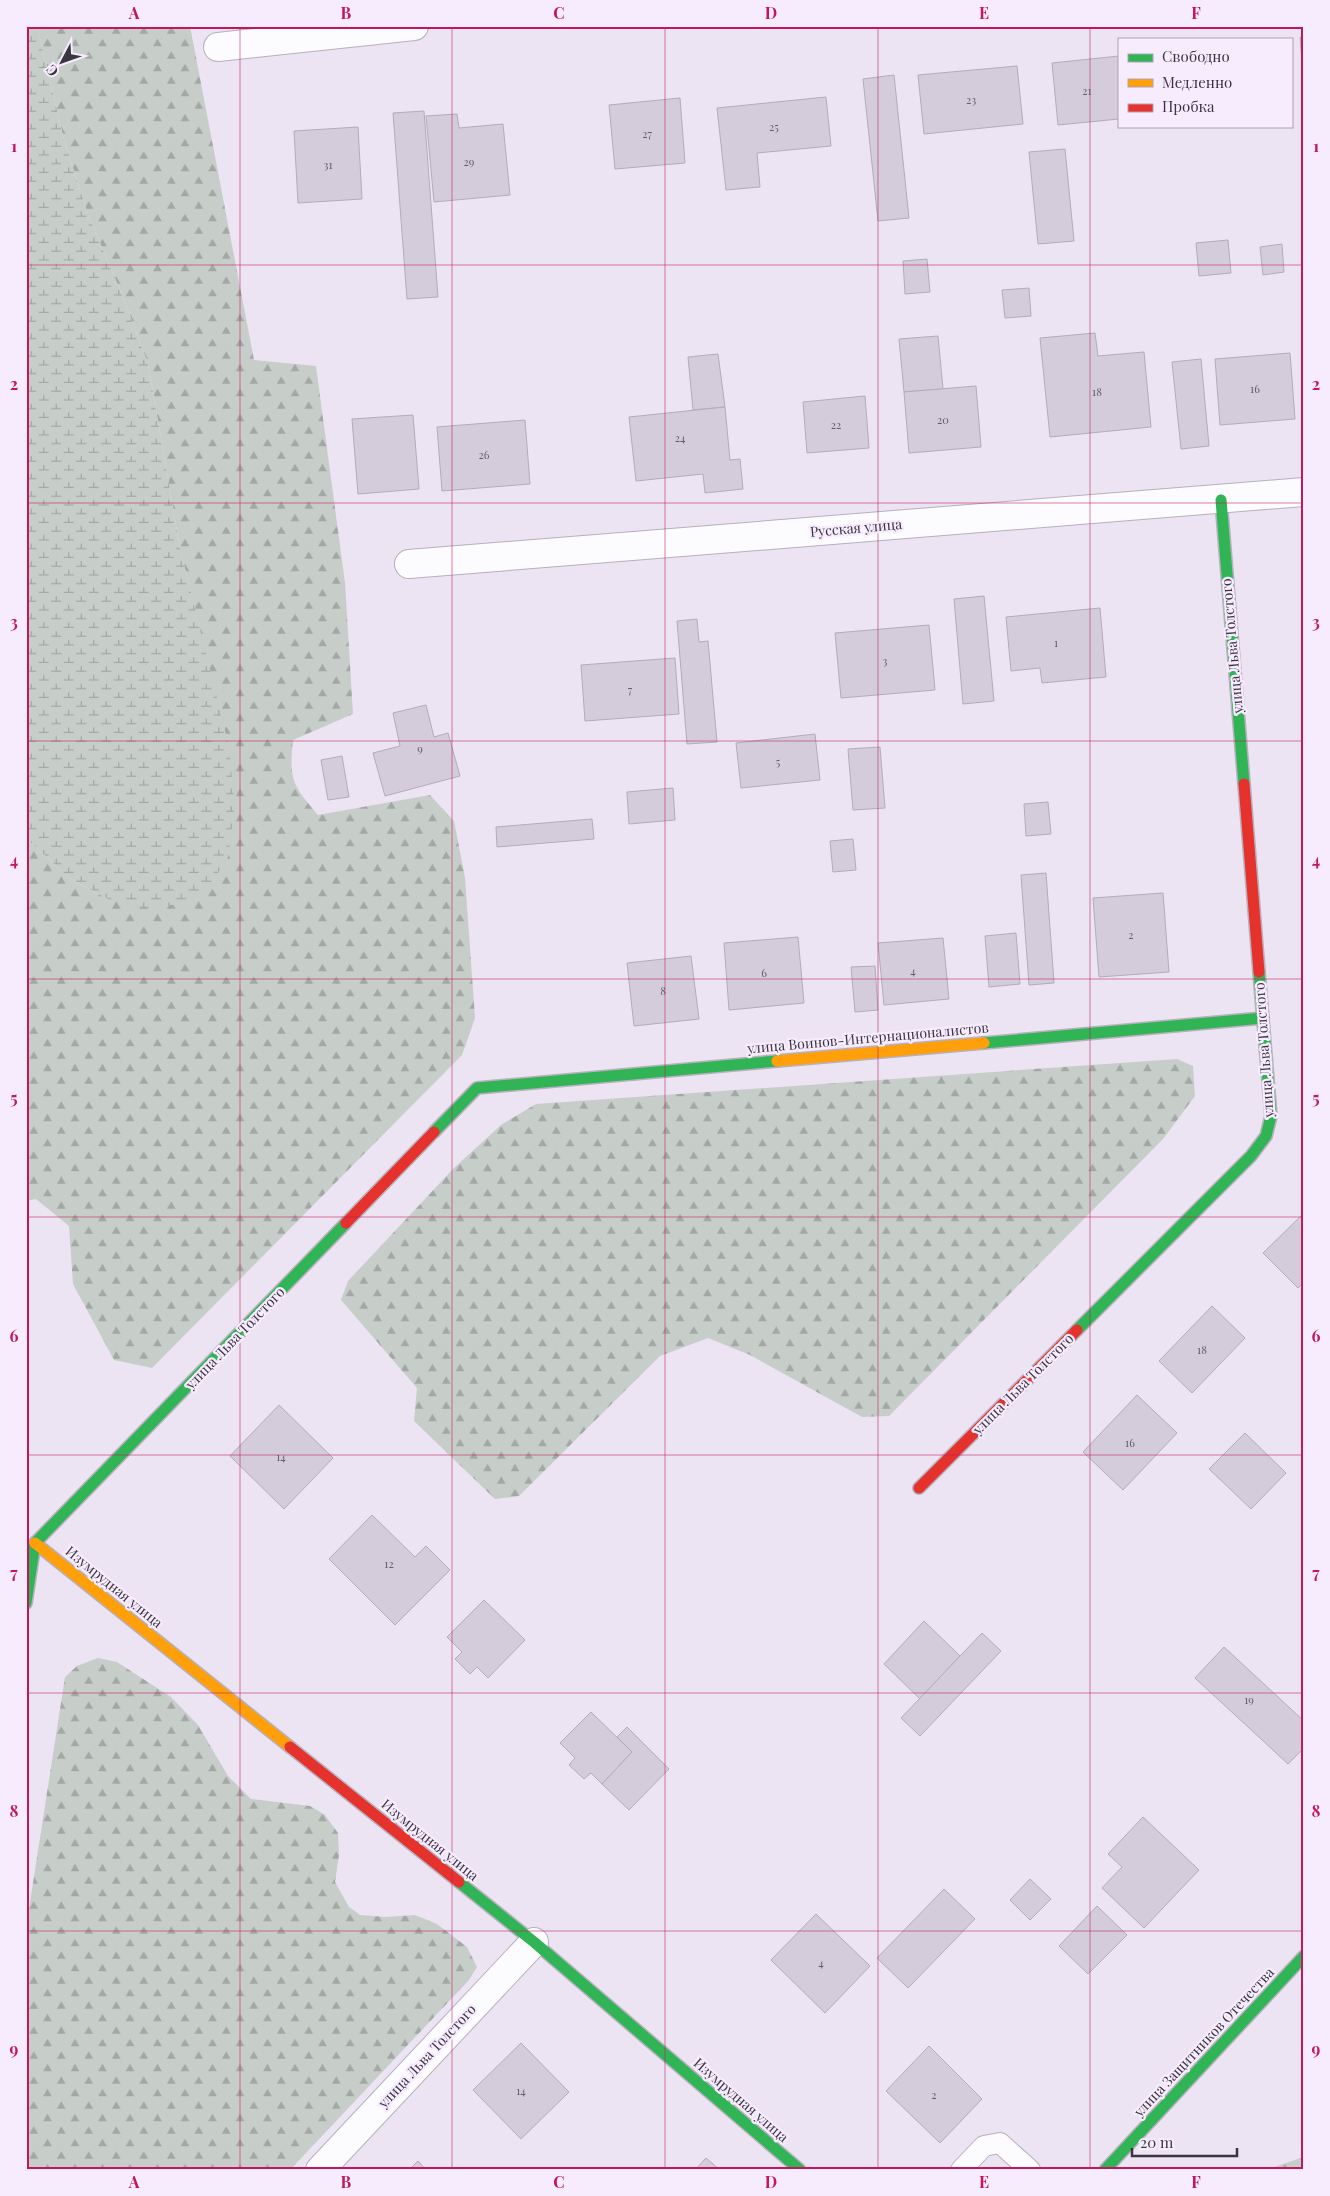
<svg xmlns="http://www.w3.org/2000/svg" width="1330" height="2196" font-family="'Playfair Display',serif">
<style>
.forest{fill:url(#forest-firs)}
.wetland{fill:url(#wetland-marsh)}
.building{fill:#d4ccda;stroke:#b3acb8}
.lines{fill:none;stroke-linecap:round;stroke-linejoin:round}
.lane-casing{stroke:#b7b0bd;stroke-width:22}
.street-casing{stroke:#b7b0bd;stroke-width:30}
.fast-casing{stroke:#b7b0bd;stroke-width:14}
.slow-casing{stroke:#b7b0bd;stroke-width:14}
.jam-casing{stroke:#b7b0bd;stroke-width:14}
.lane{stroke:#fcfbfd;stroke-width:20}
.street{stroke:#fcfbfd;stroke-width:28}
.fast{stroke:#30b455;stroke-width:11}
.slow{stroke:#ff9f0a;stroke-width:11}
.jam{stroke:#e5322d;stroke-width:11}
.grid{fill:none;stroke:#c2185b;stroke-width:1;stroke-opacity:0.55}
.labels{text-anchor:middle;stroke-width:4.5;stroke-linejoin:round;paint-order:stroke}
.number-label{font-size:11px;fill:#635c68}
.street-label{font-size:14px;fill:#3b3540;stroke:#f7ecfe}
.neatline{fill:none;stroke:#c2185b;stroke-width:2}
.grid-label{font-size:16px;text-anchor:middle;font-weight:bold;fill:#c2185b}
</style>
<defs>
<pattern id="forest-firs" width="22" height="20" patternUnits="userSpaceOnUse" patternTransform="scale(1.25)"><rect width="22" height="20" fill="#c7ceca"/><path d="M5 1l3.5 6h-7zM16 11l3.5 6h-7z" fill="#a3a8a5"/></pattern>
<pattern id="wetland-marsh" width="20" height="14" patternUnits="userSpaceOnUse" patternTransform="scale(1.25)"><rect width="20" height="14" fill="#c7ceca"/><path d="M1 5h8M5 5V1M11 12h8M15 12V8" fill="none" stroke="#a3a8a5"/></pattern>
</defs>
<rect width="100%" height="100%" fill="#ece3f3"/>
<!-- forest -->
<g class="forest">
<path d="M37,26h153l64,334 62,6 29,217 8,131 -60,26c-4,40 -1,44 25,75l112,-20 24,26 11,57 10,140 -13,37 -310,313 -38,-8 -41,-76 -4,-58 -33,-27 -10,2v-363l43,40 39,21 91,-272 -19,-79 -32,-184 -23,-62 -38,-90 -23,-72z"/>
<polygon points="1177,1059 1193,1066 1195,1096 1163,1139 889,1416 862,1417 750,1355 708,1338 660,1356 519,1496 495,1499 414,1421 417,1388 341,1300 348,1281 454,1168 501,1125 536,1104"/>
<polygon points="98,1658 117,1662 171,1697 198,1725 228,1776 251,1799 310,1806 325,1815 338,1833 339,1855 335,1882 349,1907 360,1915 386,1917 415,1915 437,1924 467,1947 477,1967 469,1980 290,2170 26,2170 26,1928 65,1677 77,1666"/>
<polygon points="1304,2157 1304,2170 1272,2170 1274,2167"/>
</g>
<!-- wetland -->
<polygon class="wetland" points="26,26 37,26 64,140 87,212 125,302 148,364 180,548 228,743 235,803 228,857 204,895 180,904 143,908 108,899 69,878 26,838"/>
<!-- building -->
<g class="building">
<polygon points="1300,37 1304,37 1304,92"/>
<polygon points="1119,56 1119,119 1058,125 1052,63"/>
<polygon points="1017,66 1023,124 924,134 918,75"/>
<polygon points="894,75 909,218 878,221 863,79"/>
<polygon points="826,97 831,146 757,153 760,187 726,190 717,108"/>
<polygon points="680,98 685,163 615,169 609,105"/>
<polygon points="424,111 438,297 407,299 393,113"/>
<polygon points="457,114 459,128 503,124 510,195 434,202 426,116"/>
<polygon points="358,127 362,199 298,203 294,131"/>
<polygon points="1065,149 1074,241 1038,244 1029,152"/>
<polygon points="1228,240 1231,273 1199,276 1196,243"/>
<polygon points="1282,244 1284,272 1263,275 1260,247"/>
<polygon points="927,259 930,292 905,294 903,261"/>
<polygon points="1029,288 1031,316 1005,318 1002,290"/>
<polygon points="1095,333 1098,356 1144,352 1151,427 1050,437 1040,338"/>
<polygon points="938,336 943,389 904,392 899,339"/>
<polygon points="1290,353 1295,419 1220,425 1215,359"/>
<polygon points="718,354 725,407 693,410 688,357"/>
<polygon points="1201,359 1209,446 1181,449 1172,362"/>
<polygon points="976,386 981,447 909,453 904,392"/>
<polygon points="865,396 869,448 807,453 803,402"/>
<polygon points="725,407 730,460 740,459 743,489 705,493 703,474 636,481 629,417"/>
<polygon points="413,415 419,489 358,494 352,419"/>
<polygon points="525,420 530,484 442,491 437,427"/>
<polygon points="984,596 994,701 963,704 954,599"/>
<polygon points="1100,608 1106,677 1042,683 1040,668 1011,671 1006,617"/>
<polygon points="697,619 699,642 708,641 717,742 687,744 677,621"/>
<polygon points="929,625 935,690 841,698 835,633"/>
<polygon points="675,658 679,714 585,721 581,665"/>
<polygon points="426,705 434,737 448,733 460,776 385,796 373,753 400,746 393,713"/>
<polygon points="815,734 820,780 741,788 736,743"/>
<polygon points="880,747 885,808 853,810 848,749"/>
<polygon points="342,756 349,797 328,800 321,760"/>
<polygon points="673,788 675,820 629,824 627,792"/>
<polygon points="1048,802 1051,834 1026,836 1024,804"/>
<polygon points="592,819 594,839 497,847 496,827"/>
<polygon points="853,839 856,870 833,872 830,841"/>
<polygon points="1046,873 1054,983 1029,985 1021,875"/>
<polygon points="1163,893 1169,972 1099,977 1093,898"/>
<polygon points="1016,933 1020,984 989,987 985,936"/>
<polygon points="798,937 804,1003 729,1010 724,943"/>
<polygon points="943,938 949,999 884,1005 878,943"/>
<polygon points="691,956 699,1019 634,1026 627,963"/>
<polygon points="875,966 878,1010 855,1012 851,967"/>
<polygon points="1304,1213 1304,1282 1298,1288 1263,1253"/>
<polygon points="1212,1306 1245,1338 1192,1393 1159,1361"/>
<polygon points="1137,1395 1177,1433 1123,1490 1083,1452"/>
<polygon points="279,1405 333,1458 284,1509 230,1456"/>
<polygon points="1245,1433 1286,1473 1251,1509 1209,1469"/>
<polygon points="372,1515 415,1557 426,1546 450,1570 395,1625 329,1559"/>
<polygon points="484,1600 525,1640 488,1678 477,1667 470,1674 455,1659 462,1652 447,1637"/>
<polygon points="924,1621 960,1656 920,1699 884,1664"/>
<polygon points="982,1633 1001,1651 920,1736 901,1718"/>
<polygon points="1224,1647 1304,1721 1304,1748 1288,1764 1195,1678"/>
<polygon points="591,1712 632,1752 602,1784 591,1773 584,1779 569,1765 575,1758 560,1743"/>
<polygon points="627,1727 669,1769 629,1810 602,1784 632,1752 617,1737"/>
<polygon points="1143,1817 1199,1870 1144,1928 1102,1888 1122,1867 1108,1854"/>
<polygon points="1030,1879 1051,1899 1030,1920 1010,1900"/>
<polygon points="944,1889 975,1919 908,1988 877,1958"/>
<polygon points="1097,1906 1127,1935 1088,1974 1059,1946"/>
<polygon points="816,1914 870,1966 825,2013 771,1960"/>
<polygon points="521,2043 569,2092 521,2139 473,2090"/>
<polygon points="929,2046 982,2099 940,2143 886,2091"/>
<polygon points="706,2158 720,2170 695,2170"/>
<polygon points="418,2161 426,2170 409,2170"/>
</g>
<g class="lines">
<defs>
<polyline id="lane" points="961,2170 984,2146 1000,2143 1030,2170"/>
<g id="street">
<polyline points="218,47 414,26"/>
<polyline points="409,564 1304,492"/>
<polyline points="320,2170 534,1942"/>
</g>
<g id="fast">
<polyline points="1221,500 1244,784"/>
<polyline points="984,1043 1263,1018"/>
<polyline points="434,1132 477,1088 777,1061"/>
<polyline points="1077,1330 1251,1156 1266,1136 1271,1116 1259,972"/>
<polyline points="26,1603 35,1543 346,1223"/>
<polyline points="459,1882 534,1942 800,2170"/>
<polyline points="1105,2170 1304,1956"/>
</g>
<g id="slow">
<polyline points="777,1061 984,1043"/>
<polyline points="35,1543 290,1747"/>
</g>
<g id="jam">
<polyline points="1244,784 1259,972"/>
<polyline points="346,1223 434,1132"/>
<polyline points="919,1488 1077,1330"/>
<polyline points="290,1747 459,1882"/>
</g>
</defs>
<!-- lane casing -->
<use href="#lane" class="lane-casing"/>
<!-- street casing -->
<use href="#street" class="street-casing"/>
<!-- fast casing -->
<use href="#fast" class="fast-casing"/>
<!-- slow casing -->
<use href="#slow" class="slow-casing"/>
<!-- jam casing -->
<use href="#jam" class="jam-casing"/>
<!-- lane -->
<use href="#lane" class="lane"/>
<!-- street -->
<use href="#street" class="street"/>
<!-- fast -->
<use href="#fast" class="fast"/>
<!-- slow -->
<use href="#slow" class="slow"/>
<!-- jam -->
<use href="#jam" class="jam"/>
</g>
<!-- grid -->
<path class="grid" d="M240,26v2144M452,26v2144M665,26v2144M878,26v2144M1090,26v2144M26,265h1278M26,503h1278M26,741h1278M26,979h1278M26,1217h1278M26,1455h1278M26,1693h1278M26,1931h1278"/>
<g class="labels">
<!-- number labels -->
<g class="number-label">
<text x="1087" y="95">21</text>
<text x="971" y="104">23</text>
<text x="774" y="131">25</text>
<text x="647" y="138">27</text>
<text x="469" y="166">29</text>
<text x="328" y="169">31</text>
<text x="1255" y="393">16</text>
<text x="1097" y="396">18</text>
<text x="943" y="424">20</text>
<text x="836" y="429">22</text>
<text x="680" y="442">24</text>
<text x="484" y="459">26</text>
<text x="1056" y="647">1</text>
<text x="885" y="665">3</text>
<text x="630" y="694">7</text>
<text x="420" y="753">9</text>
<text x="778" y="766">5</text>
<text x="1131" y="939">2</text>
<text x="913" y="975">4</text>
<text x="764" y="977">6</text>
<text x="663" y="995">8</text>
<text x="1202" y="1354">18</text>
<text x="1130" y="1447">16</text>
<text x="281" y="1461">14</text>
<text x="389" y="1568">12</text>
<text x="1249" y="1704">19</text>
<text x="821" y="1967">4</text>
<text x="521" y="2095">14</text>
<text x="934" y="2099">2</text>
</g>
<!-- street labels -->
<g class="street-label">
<text transform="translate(856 528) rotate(-5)" y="5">Русская улица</text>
<text transform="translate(1232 646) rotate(-95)" y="5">улица Льва Толстого</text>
<text transform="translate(868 1038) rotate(-5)" y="5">улица Воинов-Интернационалистов</text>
<text transform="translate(1264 1050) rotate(-94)" y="5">улица Льва Толстого</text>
<text transform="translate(235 1338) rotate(-46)" y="5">улица Льва Толстого</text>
<text transform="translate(1023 1384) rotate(-45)" y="5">улица Льва Толстого</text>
<text transform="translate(114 1587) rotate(39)" y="5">Изумрудная улица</text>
<text transform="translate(430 1840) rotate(39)" y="5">Изумрудная улица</text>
<text transform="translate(1204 2042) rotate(-47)" y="5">улица Защитников Отечества</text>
<text transform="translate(427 2056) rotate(-47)" y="5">улица Льва Толстого</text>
<text transform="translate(741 2100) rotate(41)" y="5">Изумрудная улица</text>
</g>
</g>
<!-- border -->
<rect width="1330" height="2196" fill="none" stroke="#f7ecfe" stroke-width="55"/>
<!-- legend -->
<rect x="1118" y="38" width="175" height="90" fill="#f7ecfe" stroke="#aca3b2"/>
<rect x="1128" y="54" width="25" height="8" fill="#30b455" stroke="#aca3b2"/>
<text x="1162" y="62" font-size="15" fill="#3b3540">Свободно</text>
<rect x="1128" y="79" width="25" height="8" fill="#ff9f0a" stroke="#aca3b2"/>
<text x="1162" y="88" font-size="15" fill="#3b3540">Медленно</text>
<rect x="1128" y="104" width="25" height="8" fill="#e5322d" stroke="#aca3b2"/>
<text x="1162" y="112" font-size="15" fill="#3b3540">Пробка</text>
<!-- north arrow -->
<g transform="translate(62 62) rotate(229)" stroke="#f7ecfe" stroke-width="4" paint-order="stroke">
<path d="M0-4L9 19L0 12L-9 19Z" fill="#3b3540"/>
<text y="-8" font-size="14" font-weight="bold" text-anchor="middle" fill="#3b3540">С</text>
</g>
<!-- scale -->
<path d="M1132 2148v8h105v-8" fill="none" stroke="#3b3540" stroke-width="2.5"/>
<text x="1140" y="2148" font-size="15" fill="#3b3540" stroke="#f7ecfe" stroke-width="4" paint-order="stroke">20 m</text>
<rect x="28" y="28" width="1274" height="2140" class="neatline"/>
<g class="grid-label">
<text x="134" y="19">A</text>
<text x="346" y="19">B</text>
<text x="559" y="19">C</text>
<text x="771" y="19">D</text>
<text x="984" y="19">E</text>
<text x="1196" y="19">F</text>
<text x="14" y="152">1</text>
<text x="1316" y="152">1</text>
<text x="14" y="390">2</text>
<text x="1316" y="390">2</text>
<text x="14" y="628">3</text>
<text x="1316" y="628">3</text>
<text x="14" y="866">4</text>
<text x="1316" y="866">4</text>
<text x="14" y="1104">5</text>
<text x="1316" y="1104">5</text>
<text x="14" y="1342">6</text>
<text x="1316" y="1342">6</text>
<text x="14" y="1579">7</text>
<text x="1316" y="1579">7</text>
<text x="14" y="1817">8</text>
<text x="1316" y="1817">8</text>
<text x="14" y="2055">9</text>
<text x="1316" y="2055">9</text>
<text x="134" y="2188">A</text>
<text x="346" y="2188">B</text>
<text x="559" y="2188">C</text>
<text x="771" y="2188">D</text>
<text x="984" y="2188">E</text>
<text x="1196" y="2188">F</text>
</g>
</svg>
